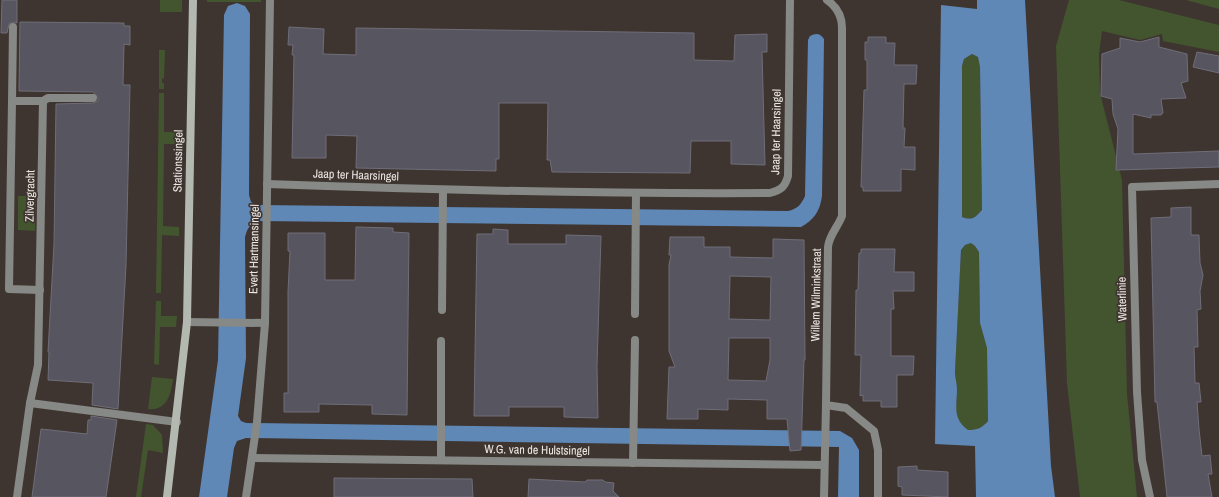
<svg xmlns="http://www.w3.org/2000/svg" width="1219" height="497" font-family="'Archivo Narrow',sans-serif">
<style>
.green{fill:#43552e}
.water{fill:#5f88b6;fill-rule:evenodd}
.building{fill:#575660;stroke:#6f6d78;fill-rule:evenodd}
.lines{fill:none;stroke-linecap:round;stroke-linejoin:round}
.street{stroke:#868985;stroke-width:8}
.secondary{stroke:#b3b8b1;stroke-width:8}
.labels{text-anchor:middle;stroke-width:3.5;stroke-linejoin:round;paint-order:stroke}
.street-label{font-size:12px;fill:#ece6e3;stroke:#3f3530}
</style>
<rect width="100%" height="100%" fill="#3f3530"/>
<!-- green -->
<g class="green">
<rect x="160" y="0" width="22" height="12"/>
<rect x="207" y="0" width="54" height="2"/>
<polygon points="1069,0 1119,0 1219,25 1219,52 1163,41 1162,34 1140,40 1102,31 1099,54 1100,93 1122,180 1127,394 1137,497 1080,497 1067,383 1056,46"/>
<polygon points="1186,0 1219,0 1219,9"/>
<polygon points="159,50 165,50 164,79 162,78 162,83 164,83 164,89 159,89"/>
<path d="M972,54l6,3 2,9 2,144c-8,7 -9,11 -20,7v-151l2,-7z"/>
<polygon points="159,93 164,93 164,132 180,132 181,144 164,144 163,226 179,227 179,236 162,235 161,293 156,293"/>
<polygon points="18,196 36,196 35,231 18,230"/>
<path d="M971,243l4,3 4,6 1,71 7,25 1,73c-6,7 -11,9 -20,9 -17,-13 -11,-23 -11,-41 0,-6 -2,-11 -2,-17l6,-122 4,-5z"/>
<polygon points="156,301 161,301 161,316 177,316 176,327 160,327 159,365 154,364"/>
<path d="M152,377l21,2c-2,15 -6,32 -25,30z"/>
<polygon points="146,424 153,425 162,435 163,453 148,450 141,497 136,497"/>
</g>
<!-- water -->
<g class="water">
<path d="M977,0h48l26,466 4,31h-79l-1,-51 -40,-2 6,-439 36,4zM972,54l6,3 2,10 2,143c-7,7 -9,11 -20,7v-151l2,-7zM971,243l4,3 4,6 1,71 7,25 1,73c-6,7 -11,9 -20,9 -16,-12 -11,-24 -11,-41 0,-6 -2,-11 -2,-17l6,-122 4,-5z"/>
<path d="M237,3l8,3 5,8 -1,181 2,7 6,3 531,6c9,-2 13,-6 17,-15l3,-156 2,-4c6,-3 10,-3 14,3l-2,157c-2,15 -8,24 -21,31l-544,-6c-8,3 -10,9 -12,16l1,121 -8,58 3,5 5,2 594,8 12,7 7,12v47h-21l1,-50 -593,-9 -9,3 -3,7 -7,49h-28l19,-137 6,-345 4,-9z"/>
</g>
<!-- building -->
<g class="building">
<polygon points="2,0 17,0 17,23 13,22 9,24 7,33 1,33"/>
<polygon points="20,22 124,23 124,26 130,26 130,45 124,44 123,85 130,85 126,265 118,409 92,405 93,383 48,380 49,352 48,352 54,244 56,104 93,103 98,101 98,98 93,92 19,91"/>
<polygon points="289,27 324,29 323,54 356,55 356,28 694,33 694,60 734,61 735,35 767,34 767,52 762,52 765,165 731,164 731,141 691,141 690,173 552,172 550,160 547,160 548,103 499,103 499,159 496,159 496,171 356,168 357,136 326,135 326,158 292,158 294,55 292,55 293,45 288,45"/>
<polygon points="868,37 886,37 886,43 895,43 894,65 917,65 916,84 904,84 903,128 905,128 904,147 915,147 915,170 901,169 901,191 863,191 863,187 861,187 864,90 867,90 867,60 865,60 865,42 868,42"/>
<polygon points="1159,37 1159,47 1187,54 1188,81 1181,83 1186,98 1161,99 1163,113 1161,115 1151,115 1151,118 1133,114 1133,154 1219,151 1219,167 1116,170 1118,129 1113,114 1112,99 1101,96 1102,54 1120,48 1120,38 1140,42"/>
<polygon points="1197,52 1219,56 1219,73 1193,67"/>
<polygon points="1191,207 1191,235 1199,235 1200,263 1203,275 1200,291 1201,309 1197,310 1198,347 1194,347 1195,383 1199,383 1201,402 1197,402 1199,429 1202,456 1210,455 1212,474 1208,474 1212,497 1167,497 1157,402 1155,402 1151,218 1171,217 1171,208"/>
<polygon points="356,227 393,228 393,232 409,233 407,415 372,414 372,405 319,404 319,412 284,412 284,393 288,393 288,292 290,251 288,251 288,233 325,233 325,280 355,280"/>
<polygon points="493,229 508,230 508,244 566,244 566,235 601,236 597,366 598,418 564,417 564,407 509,407 509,416 474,416 477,234 493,234"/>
<path d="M670,237h34v10h26v10l43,1v-19l31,1 1,120h-1l-3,90 -11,1 -3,-32h-20v-19l-39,-1v11l-30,-1v10h-31l2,-52h6l-6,-16v-86l2,-10h-2zM730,276l41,1 -1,43 -41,-1zM729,338h41v22l-4,21 -38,-1z"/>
<polygon points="861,249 895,249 894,272 914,272 914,291 893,291 894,309 891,309 891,356 914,356 913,375 897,375 897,407 881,407 881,401 863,401 863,395 860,396 861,355 855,355 856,290 858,290 859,253 861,253"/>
<polygon points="91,416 117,420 106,497 32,497 41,429 87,434 88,420 91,420"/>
<polygon points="917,466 917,470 948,472 948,497 902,495 902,487 898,486 898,467"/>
<polygon points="334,478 472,479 473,497 334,497"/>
<polygon points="529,479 585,482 587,480 603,480 605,482 614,483 613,491 619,497 528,497"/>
</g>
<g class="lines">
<!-- street -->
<g class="street">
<path d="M827,0c10,7 15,16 15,28v188c-4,11 -13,19 -14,31l-2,158 20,3 28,23 4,19v47"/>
<polyline points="13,27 12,101 43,101 38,365 30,403 17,497"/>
<polyline points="12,101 9,289 40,290"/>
<polyline points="43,101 48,98 93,98"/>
<path d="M267,184c168,6 335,10 503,9 11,-3 15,-6 18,-17l2,-176"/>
<polyline points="442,310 443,191"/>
<polyline points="635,314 636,193"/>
<polyline points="187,322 265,323"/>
<polyline points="30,403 177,422"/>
<polyline points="252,458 824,465"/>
<polyline points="441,459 441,341"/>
<polyline points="633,463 635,340"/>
<polyline points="246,497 257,422 265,323 270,0"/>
<polyline points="824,497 826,405"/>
<polyline points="1150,497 1142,460 1137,392 1132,187 1219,184"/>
</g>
<!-- secondary -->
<polyline class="secondary" points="167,497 187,322 193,0"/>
</g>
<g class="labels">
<!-- street labels -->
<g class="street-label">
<text transform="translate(776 132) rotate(-89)" y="4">Jaap ter Haarsingel</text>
<text transform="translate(178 161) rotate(-89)" y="4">Stationssingel</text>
<text transform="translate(356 175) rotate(2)" y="4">Jaap ter Haarsingel</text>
<text transform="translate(30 196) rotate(-89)" y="4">Zilvergracht</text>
<text transform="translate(254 249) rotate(-89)" y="4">Evert Hartmansingel</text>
<text transform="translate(816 295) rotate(-89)" y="4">Willem Wilminkstraat</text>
<text transform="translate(1122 299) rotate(-91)" y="4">Waterlinie</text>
<text transform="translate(537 450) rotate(1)" y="4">W.G. van de Hulstsingel</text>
</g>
</g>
</svg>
